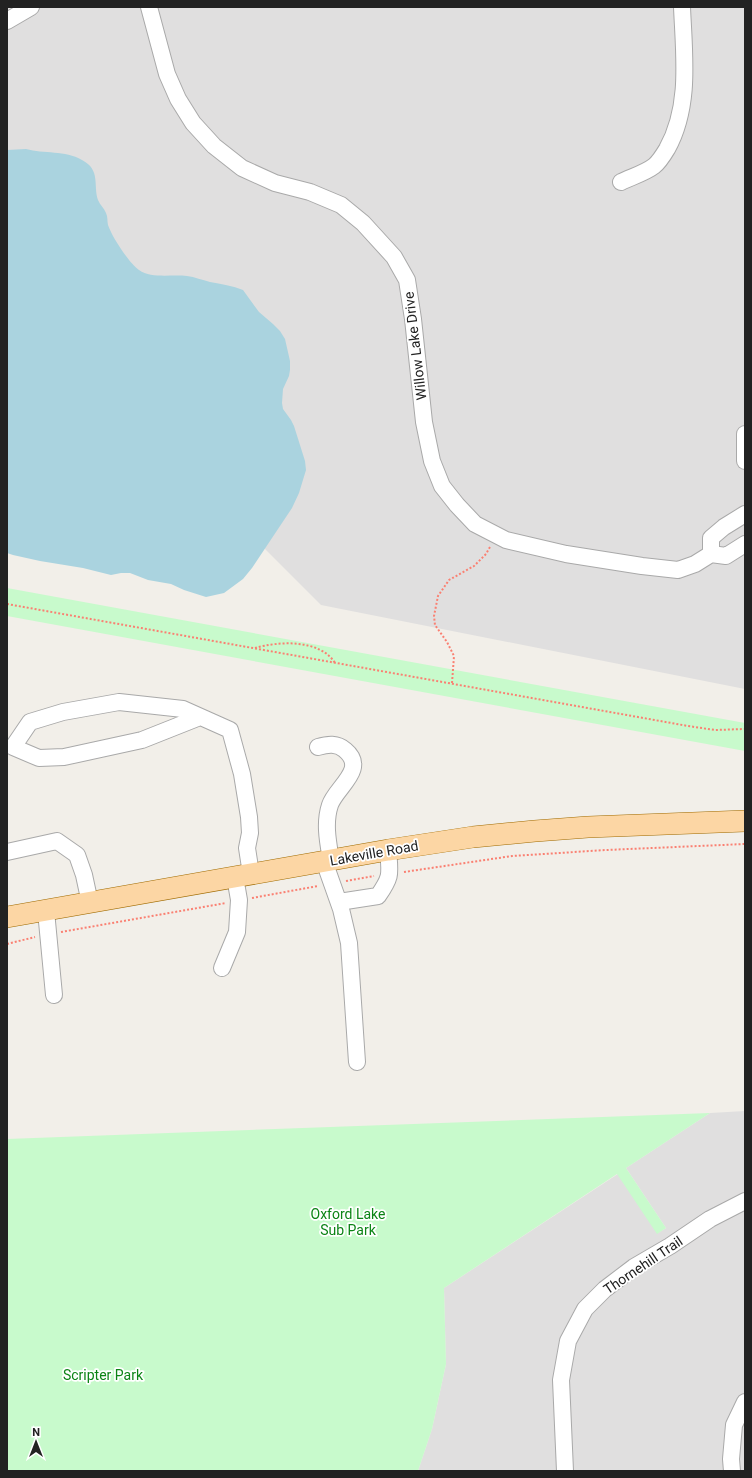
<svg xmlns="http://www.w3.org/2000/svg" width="752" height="1478" font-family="Roboto,sans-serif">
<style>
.residential{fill:#e0dfdf}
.park{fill:#c8facc}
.water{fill:#aad3df}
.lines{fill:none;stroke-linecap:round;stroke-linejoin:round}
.minor-casing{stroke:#a9a9a9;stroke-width:18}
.major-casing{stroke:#a06b00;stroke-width:22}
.path{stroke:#fa8072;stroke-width:2;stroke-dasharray:2 2;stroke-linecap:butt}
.minor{stroke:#fff;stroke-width:16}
.major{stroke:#fcd6a4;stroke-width:21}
.labels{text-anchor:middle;stroke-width:3.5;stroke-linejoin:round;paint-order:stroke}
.street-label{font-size:14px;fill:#222;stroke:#fff}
.park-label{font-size:14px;fill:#0c8416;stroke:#fff}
</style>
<rect width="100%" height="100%" fill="#f2efe9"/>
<!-- residential -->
<g class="residential">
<polygon points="7,7 745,7 745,689 321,605 239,523 7,307"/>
<polygon points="745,1111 745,1471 418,1471 432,1429 446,1364 444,1288 618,1174 658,1233 666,1228 626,1168 710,1113"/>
</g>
<!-- park -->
<g class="park">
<polygon points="7,588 745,723 745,751 7,616"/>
<polygon points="710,1113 626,1168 666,1228 657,1234 617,1174 444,1288 446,1364 432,1429 418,1471 7,1471 7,1139"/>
</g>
<!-- water -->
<path class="water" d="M26,149c18,5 39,1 56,11 19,10 11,25 16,40 2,5 6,8 8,13 2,4 1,8 2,12 4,12 21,38 31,45 13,9 33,4 48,6 8,1 15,4 23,6 11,2 23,4 33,8l16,22 14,12 7,7 5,8 5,22v9l-1,6 -6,13 -1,14 1,6 8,11 3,6 11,35 1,9 -7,23 -7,15 -40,60 -9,11 -19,14 -18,4 -22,-7 -13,-6 -23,-4 -18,-7h-9l-10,2 -28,-7 -43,-7 -27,-6 -6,-2v-403z"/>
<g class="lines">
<defs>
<g id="minor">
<polyline points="149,7 167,74 178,99 193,123 214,146 242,168 275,183 310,192 341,205 363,223 394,257 407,280 413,319 424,422 432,461 442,486 457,505 475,524 506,540 566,554 642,566 678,570 695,564 711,554 726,556 745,544"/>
<polyline points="7,21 31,7"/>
<path d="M621,182c10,-5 24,-9 33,-16 5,-4 10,-12 13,-17 24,-43 17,-94 15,-142"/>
<polyline points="745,434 745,461"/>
<polyline points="711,554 711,538 724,527 745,514"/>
<polyline points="200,717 142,740 64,757 39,758 13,747 30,722 63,712 119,702 183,709 230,730 242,774 249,817 250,833 247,848 251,874"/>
<path d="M318,747c10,-3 19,-4 27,3 23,19 -9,37 -15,55 -6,18 -2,37 1,55"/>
<polyline points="7,852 57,841 77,855 84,875 90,903"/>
<polyline points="324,861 341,909 349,943 357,1062"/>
<path d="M339,902l39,-6c14,-20 12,-22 10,-46"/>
<polyline points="46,911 54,995"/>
<polyline points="222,968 237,932 239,900 235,877"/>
<polyline points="565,1471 561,1380 568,1341 585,1309 605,1289 634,1267 670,1246 710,1219 745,1201"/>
<polyline points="732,1471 731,1459 734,1425 745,1402"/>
</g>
<polyline id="major" points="7,917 388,850 473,837 535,831 588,827 745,821"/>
</defs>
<!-- minor casing -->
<use href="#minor" class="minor-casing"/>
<!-- major casing -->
<use href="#major" class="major-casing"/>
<!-- path -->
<g class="path">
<polyline points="7,604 688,726 715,730 745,729"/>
<path d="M255,648c24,-7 65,-9 80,15"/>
<polyline points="452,683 454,656 447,642 435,625 434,616 438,596 449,580 474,566 486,554 490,547"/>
<polyline points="404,872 512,856 606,850 745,844"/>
<polyline points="346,881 374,876"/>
<polyline points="252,898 318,886"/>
<polyline points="61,932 226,903"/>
<polyline points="7,944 35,937"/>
</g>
<!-- minor -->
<use href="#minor" class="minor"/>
<!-- major -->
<use href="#major" class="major"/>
</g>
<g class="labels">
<!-- street labels -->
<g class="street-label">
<text transform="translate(415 346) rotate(-97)" y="5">Willow Lake Drive</text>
<text transform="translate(374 853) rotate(-10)" y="5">Lakeville Road</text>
<text transform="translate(643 1265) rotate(-34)" y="5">Thornehill Trail</text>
</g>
<!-- park labels -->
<g class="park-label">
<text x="348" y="1219">Oxford Lake<tspan x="348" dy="16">Sub Park</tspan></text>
<text x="103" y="1380">Scripter Park</text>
</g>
</g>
<!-- border -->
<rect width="752" height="1478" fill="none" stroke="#222222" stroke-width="16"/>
<!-- north arrow -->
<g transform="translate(36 1442)" stroke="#ffffff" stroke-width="3" paint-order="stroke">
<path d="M0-3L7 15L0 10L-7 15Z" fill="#222222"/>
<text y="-6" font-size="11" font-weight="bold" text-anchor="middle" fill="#222222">N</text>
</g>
</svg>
